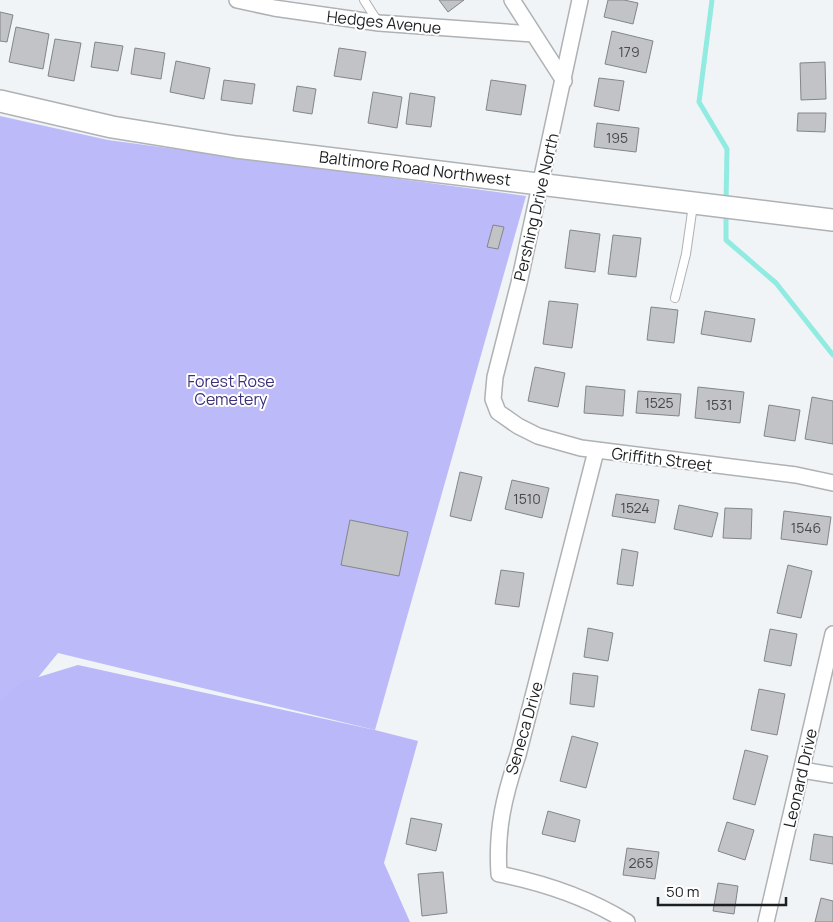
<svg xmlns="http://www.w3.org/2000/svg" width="833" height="922" font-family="Manrope,sans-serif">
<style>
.green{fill:#bcbaf9}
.forest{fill:#bab8f8}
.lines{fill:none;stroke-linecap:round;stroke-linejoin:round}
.stream{stroke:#91ebe0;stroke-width:5}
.building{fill:#c1c3c7;stroke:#838689}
.service-casing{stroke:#aeb2b4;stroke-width:10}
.minor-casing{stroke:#aeb2b4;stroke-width:18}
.secondary-casing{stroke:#aeb2b4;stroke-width:24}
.service{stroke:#fff;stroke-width:8}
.minor{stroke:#fff;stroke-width:15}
.secondary{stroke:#fff;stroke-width:21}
.labels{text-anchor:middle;stroke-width:4;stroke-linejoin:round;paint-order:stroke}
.number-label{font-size:14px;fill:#46484a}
.street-label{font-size:16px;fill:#1d1f20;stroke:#fff}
.park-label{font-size:16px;fill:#3b3179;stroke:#fff}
</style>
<rect width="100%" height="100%" fill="#f0f4f7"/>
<!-- green -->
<polygon class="green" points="0,116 108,140 526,196 375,730 58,653 0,724"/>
<!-- forest -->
<polygon class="forest" points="78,665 375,730 418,741 384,863 410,922 0,922 0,702 19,683"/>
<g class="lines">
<!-- stream -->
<g class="stream">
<polyline points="712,0 699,102 727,149 726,203"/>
<polyline points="726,211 726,240 776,283 833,355"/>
</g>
</g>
<!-- building -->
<g class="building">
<polygon points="439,0 464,0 448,12"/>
<polygon points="608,0 624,0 638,3 633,24 604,17"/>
<polygon points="0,12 13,15 7,42 0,41"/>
<polygon points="16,27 49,34 43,69 9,62"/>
<polygon points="612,31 653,41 646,73 605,64"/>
<polygon points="55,39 81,43 74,81 48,76"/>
<polygon points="95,42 123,46 118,71 91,67"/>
<polygon points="135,48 165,53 161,79 131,74"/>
<polygon points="339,48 366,52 361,80 334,76"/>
<polygon points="176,61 210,68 204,99 170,92"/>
<polygon points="825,62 826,99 801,100 800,63"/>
<polygon points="599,78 624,81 619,111 594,106"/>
<polygon points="224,80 255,84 252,104 221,100"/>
<polygon points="491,80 526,85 521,115 486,110"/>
<polygon points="297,86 316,89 312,114 293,111"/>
<polygon points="373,92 402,97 397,128 368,123"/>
<polygon points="410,93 435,97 431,127 406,124"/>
<polygon points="798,113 826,113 825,132 797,131"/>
<polygon points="597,123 639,128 636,152 594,147"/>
<polygon points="493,225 504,227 498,249 487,247"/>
<polygon points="570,230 600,234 595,272 565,268"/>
<polygon points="613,235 641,238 636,277 608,274"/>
<polygon points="549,301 578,304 572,348 543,344"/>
<polygon points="651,307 678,310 674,343 647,340"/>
<polygon points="705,311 755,319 751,342 701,334"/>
<polygon points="535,367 565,373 558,407 528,401"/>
<polygon points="586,386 625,390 623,416 584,413"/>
<polygon points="698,387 744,392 740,423 695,418"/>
<polygon points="638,391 681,394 679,416 636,413"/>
<polygon points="812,397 833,401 833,444 805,439"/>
<polygon points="769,405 800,410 795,441 764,436"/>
<polygon points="460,472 482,477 471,521 450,516"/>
<polygon points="512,480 549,488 542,518 505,509"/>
<polygon points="616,494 659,500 655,523 612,516"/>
<polygon points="679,505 718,513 712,537 674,529"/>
<polygon points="725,508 752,509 751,539 723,538"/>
<polygon points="784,511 831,517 827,545 781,539"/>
<polygon points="350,520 408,532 399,576 341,565"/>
<polygon points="622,549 638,552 633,586 617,584"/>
<polygon points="788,565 812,571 801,618 777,613"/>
<polygon points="501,570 524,573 519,607 495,604"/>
<polygon points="588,628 613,633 608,661 584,657"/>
<polygon points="770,629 797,634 791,666 764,661"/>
<polygon points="573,673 598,676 594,707 570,704"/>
<polygon points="759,689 785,694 777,735 751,730"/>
<polygon points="572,736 598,743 586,788 560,781"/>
<polygon points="745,750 768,756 755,805 733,799"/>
<polygon points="548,811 580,820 575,842 542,834"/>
<polygon points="411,818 442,824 436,851 406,844"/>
<polygon points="727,822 754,830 745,860 718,851"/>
<polygon points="814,834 833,837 833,864 810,860"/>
<polygon points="627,848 659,852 655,879 623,875"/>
<polygon points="443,872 447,913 422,916 418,874"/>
<polygon points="718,883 738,886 734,914 713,911"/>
<polygon points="821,898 833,901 833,922 815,922"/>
</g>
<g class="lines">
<defs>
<g id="service">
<polyline points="364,0 378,22"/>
<polyline points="675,298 686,254 693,205"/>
</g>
<g id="minor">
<polyline points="237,0 274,8 379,23 533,34"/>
<polyline points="512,0 564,81"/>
<polyline points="580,0 519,283 495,377 493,399 498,412 518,426 538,436 581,448 796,475 833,483"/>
<path d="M596,451l-78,304c-14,41 -22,75 -19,119 45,9 88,23 128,48"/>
<polyline points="802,770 833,775"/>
<polyline points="766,922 833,634"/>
</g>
<polyline id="secondary" points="0,101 112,127 236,147 833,220"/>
</defs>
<!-- service casing -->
<use href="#service" class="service-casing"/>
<!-- minor casing -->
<use href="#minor" class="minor-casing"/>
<!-- secondary casing -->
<use href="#secondary" class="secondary-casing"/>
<!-- service -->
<use href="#service" class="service"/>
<!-- minor -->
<use href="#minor" class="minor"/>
<!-- secondary -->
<use href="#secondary" class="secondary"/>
</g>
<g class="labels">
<!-- number labels -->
<g class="number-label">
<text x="629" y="57">179</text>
<text x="617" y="143">195</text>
<text x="659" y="408">1525</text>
<text x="719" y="410">1531</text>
<text x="527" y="504">1510</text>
<text x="635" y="513">1524</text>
<text x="806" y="533">1546</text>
<text x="641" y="868">265</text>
</g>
<!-- street labels -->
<g class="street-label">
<text transform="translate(384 22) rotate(6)" y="6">Hedges Avenue</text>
<text transform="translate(415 168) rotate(7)" y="6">Baltimore Road Northwest</text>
<text transform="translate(536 207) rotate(-77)" y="6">Pershing Drive North</text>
<text transform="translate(662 459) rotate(7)" y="6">Griffith Street</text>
<text transform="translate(524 728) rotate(-74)" y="6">Seneca Drive</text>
<text transform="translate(800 778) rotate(-77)" y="6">Leonard Drive</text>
</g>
<!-- park labels -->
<g class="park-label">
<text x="231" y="387">Forest Rose<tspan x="231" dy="18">Cemetery</tspan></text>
</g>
</g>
<!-- scale -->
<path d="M658 897v8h128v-8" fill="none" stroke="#1d1f20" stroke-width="2.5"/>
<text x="666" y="897" font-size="15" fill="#1d1f20" stroke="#ffffff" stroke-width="4" paint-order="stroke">50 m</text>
</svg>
